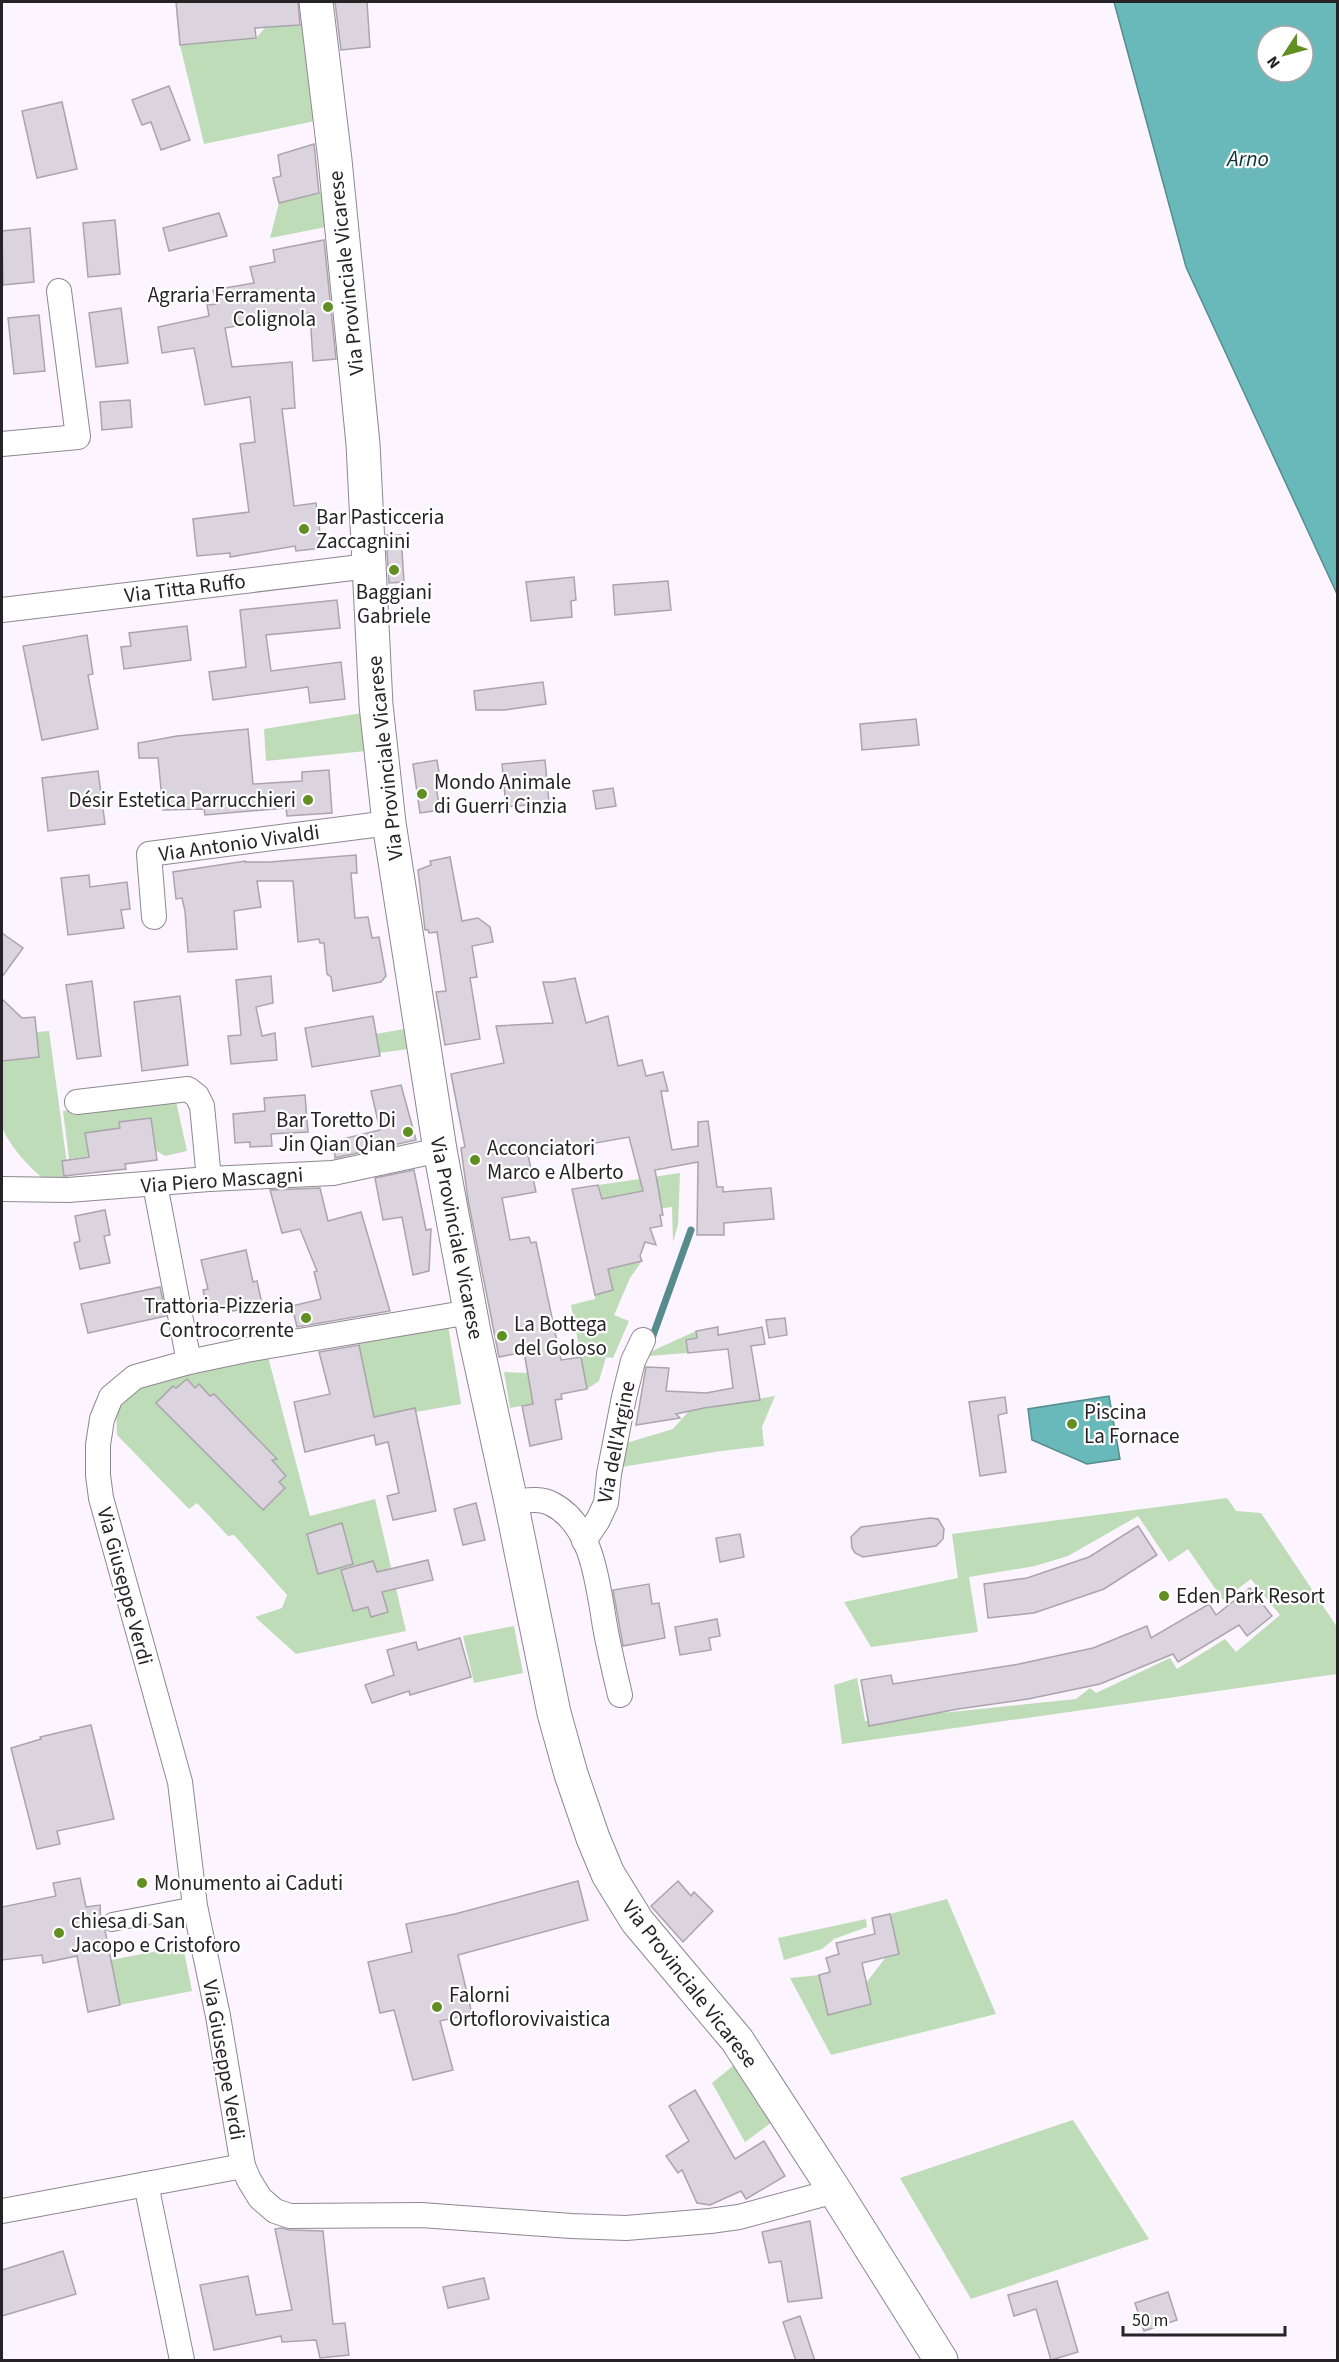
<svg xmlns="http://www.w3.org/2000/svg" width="1339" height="2362" font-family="'Source Sans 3',sans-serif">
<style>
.green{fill:#bedcb8}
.water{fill:#6ab9ba;stroke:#568c8e;stroke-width:1.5;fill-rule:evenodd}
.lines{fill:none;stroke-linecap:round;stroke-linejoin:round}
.stream{stroke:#568c8e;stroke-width:7}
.building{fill:#dbd3dd;stroke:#aba4ad;stroke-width:1.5}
.pedestrian-casing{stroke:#8f8790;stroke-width:20}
.minor-casing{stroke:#8f8790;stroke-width:26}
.secondary-casing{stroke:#8f8790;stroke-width:35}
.pedestrian{stroke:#fff;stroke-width:18}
.minor{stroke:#fff;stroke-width:24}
.secondary{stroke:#fff;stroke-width:33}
.poi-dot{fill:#618f22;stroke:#fff;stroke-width:2}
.labels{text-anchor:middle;stroke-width:4.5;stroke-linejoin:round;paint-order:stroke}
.street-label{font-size:21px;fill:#262326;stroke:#fff}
.poi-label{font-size:21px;fill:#262326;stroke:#fff;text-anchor:start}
.water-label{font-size:22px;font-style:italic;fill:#0c3434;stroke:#fff}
</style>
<rect width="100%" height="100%" fill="#fcf4fe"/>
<!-- green -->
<g class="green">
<polygon points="303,24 315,121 204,144 180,45 256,38 265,28"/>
<polygon points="331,190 331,226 270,238 279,203"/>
<polygon points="362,713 366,751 266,761 264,729"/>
<polygon points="404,1029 408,1049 379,1053 376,1034"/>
<path d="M49,1031l20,148 -21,3c-17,-12 -38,-35 -46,-55 -2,-10 0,-52 0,-66l37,-4 -2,-25z"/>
<polygon points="176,1101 187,1151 165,1156 155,1150 150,1118 119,1122 120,1128 85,1133 89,1156 69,1159 63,1111"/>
<polygon points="680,1173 678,1225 673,1242 672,1207 606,1215 599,1185"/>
<polygon points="642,1261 630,1278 614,1315 629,1321 613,1358 606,1357 599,1381 587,1389 571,1305 595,1299 595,1295 613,1290 608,1269"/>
<polygon points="448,1325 461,1404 416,1412 415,1408 374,1417 358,1340"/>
<polygon points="696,1331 698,1352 650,1356 650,1352"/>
<polygon points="267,1353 310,1516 375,1499 406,1631 296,1654 255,1617 282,1608 287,1595 234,1535 228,1536 197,1503 189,1509 117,1435 116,1412 128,1398 148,1383"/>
<polygon points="504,1372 527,1373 531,1395 542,1402 510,1408"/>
<polygon points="775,1396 762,1427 764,1446 721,1451 615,1468 623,1444 673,1429 689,1411"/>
<polygon points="1227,1498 1236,1511 1261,1513 1337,1627 1337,1674 842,1744 834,1685 857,1678 865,1721 1076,1699 1090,1688 1096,1693 1170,1658 1177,1669 1225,1639 1236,1652 1280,1615 1251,1579 1223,1600 1188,1549 1169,1562 1138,1516 1068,1556 1035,1566 969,1577 978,1632 871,1647 844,1602 958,1578 952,1534"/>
<polygon points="514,1626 523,1673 474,1683 463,1636"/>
<polygon points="947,1899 996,2014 831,2055 790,1978 819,1975 828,2015 871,2004 866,1983 886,1957 899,1954 890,1914"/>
<polygon points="866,1919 867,1927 834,1939 822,1949 784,1960 778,1938"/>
<polygon points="183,1946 192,1991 120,2005 111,1960"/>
<polygon points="734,2065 772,2122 745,2142 712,2083"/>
<polygon points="1073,2120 1149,2239 971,2299 900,2178"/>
</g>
<!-- water -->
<g class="water">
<path d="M1114,2h223v592l-151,-327zM1267,36h36v36h-36z"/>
<polygon points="1109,1396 1120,1459 1087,1464 1032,1440 1028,1409"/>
</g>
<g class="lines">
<!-- stream -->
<polyline class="stream" points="651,1341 691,1230"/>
</g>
<!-- building -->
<g class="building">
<polygon points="176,2 298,2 300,25 255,28 256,38 180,45"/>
<polygon points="335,2 367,2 370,47 341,50"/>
<polygon points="169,86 190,140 161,150 151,122 142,125 132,100"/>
<polygon points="62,102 77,169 37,178 22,111"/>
<polygon points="314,144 319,193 279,203 273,178 281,176 278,155"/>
<polygon points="219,213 227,236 169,251 163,228"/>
<polygon points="115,220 120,274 88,277 83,223"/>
<polygon points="30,228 34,282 3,285 2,231"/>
<polygon points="324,240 336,359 313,361 310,313 225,328 232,367 292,362 295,408 282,409 294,506 316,503 322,548 296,551 295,546 230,557 230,553 197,556 193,519 249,512 240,444 255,442 250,397 205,405 194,348 162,353 158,327 209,316 207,305 217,304 213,290 254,283 250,267 275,262 273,250"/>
<polygon points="121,308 128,363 96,367 89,313"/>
<polygon points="39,315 45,371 14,374 8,318"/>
<polygon points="130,400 132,427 102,430 100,402"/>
<polygon points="386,535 401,535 404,582 389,583"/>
<polygon points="574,577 576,600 571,601 572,617 531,621 526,582"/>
<polygon points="668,581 671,610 615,615 613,585"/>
<polygon points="337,600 340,628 266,635 271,671 341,662 345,699 310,703 308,687 213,700 209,672 246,667 240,610"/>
<polygon points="187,626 191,660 124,669 121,647 131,646 129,633"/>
<polygon points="87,635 93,674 88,675 98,729 42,740 23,646"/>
<polygon points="543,682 546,704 504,710 476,710 474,691"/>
<polygon points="916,719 919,745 862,750 860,724"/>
<polygon points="248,729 253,784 302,781 302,772 329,770 332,813 287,816 286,808 205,815 204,809 163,810 158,758 139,758 138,743 177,736"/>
<polygon points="437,760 440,779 435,780 440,810 420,813 413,764"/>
<polygon points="545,760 549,803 506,807 502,764"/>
<polygon points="98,771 105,824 48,831 42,778"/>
<polygon points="613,788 616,806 596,809 593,791"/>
<polygon points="356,855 357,873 351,873 355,918 368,917 372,938 379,937 386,976 381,982 333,991 331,977 327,974 324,943 320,943 319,939 298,942 293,881 257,881 261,907 234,911 237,949 188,952 185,911 182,898 176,899 173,872 245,861 245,862 269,862"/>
<polygon points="450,857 462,921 478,918 490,927 493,942 472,946 477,977 470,978 480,1039 445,1045 436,992 446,991 437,932 429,933 428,930 425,930 418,870 431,865 430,861"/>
<polygon points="89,875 90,887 127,882 130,909 121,910 124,928 68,935 61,878"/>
<polygon points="2,933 23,948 2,977"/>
<polygon points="271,976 273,1003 256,1007 262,1036 275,1033 277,1060 231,1064 228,1036 241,1035 236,980"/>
<polygon points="575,978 586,1023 608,1016 618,1066 642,1060 646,1076 663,1072 668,1091 661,1091 672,1150 698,1146 698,1122 708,1121 717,1187 723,1187 723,1192 771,1188 774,1219 724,1223 724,1235 697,1235 698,1162 655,1170 663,1215 660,1215 662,1226 650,1228 656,1245 645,1242 640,1256 642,1261 608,1269 613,1290 595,1295 572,1189 598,1185 602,1199 643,1191 629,1137 528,1155 536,1192 502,1198 510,1240 529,1237 531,1243 536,1242 561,1360 581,1357 587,1389 561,1394 562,1399 555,1400 562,1439 530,1446 522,1406 533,1404 524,1352 499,1357 468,1200 461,1148 465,1147 451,1074 504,1063 496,1026 553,1023 543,982 554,982"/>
<polygon points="92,981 101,1056 77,1059 66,985"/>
<polygon points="180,996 188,1065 142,1071 134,1002"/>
<polygon points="2,999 22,1018 35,1017 39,1057 2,1061"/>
<polygon points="373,1016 380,1056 312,1067 305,1028"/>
<polygon points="401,1085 416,1140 335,1158 334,1141 380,1130 371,1091"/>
<polygon points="305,1095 308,1132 271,1134 272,1146 250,1147 250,1142 235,1143 233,1114 265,1111 264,1098"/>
<polygon points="151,1118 157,1160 125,1164 126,1169 64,1176 62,1161 89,1157 85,1133 120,1128 119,1122"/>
<polygon points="414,1170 426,1230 431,1229 429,1271 413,1275 402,1217 383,1220 375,1178"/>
<polygon points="320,1188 328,1221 361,1212 390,1311 297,1327 292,1306 321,1299 314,1272 317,1271 300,1229 282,1233 270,1190"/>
<polygon points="105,1210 110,1235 104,1236 110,1263 80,1269 74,1243 80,1241 75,1216"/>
<polygon points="246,1250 253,1282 257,1281 262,1304 233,1311 231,1305 208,1310 203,1290 208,1289 201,1260"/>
<polygon points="160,1287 166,1316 88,1333 81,1304"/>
<polygon points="785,1318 787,1335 769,1338 766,1320"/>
<polygon points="718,1327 718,1335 762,1327 765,1344 751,1346 760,1400 704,1408 676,1414 680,1418 636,1425 646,1367 669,1368 666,1391 706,1393 733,1388 728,1349 688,1353 686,1340 697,1338 696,1331"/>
<polygon points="359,1345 374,1417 415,1408 436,1511 393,1520 387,1496 399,1493 388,1442 376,1445 374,1435 305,1452 294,1402 330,1394 319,1352"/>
<polygon points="187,1379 195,1388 199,1384 210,1396 214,1394 277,1459 272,1460 286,1476 279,1482 285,1488 263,1510 156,1403 173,1386 176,1388"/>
<polygon points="1005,1397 1007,1413 998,1415 1006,1472 980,1476 969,1402"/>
<polygon points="476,1503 485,1540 463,1545 454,1509"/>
<polygon points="930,1518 938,1519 944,1529 943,1539 936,1546 863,1557 855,1553 852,1548 851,1537 861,1527"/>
<polygon points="342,1523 353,1564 318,1574 307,1534"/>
<polygon points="1138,1526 1157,1555 1104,1589 1034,1613 988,1618 984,1584 1027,1578 1089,1557"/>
<polygon points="740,1534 744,1557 720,1562 716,1538"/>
<polygon points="428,1560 433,1580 382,1592 388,1612 371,1617 368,1607 353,1611 341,1570 373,1561 377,1572"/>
<polygon points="649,1584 652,1604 659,1603 665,1638 623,1646 613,1590"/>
<polygon points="1250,1588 1272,1616 1247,1636 1239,1625 1178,1662 1173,1654 1100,1684 1028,1699 958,1709 869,1726 861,1680 891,1675 893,1684 1019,1664 1093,1648 1147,1626 1151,1638 1209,1604 1216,1615"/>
<polygon points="717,1619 720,1636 709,1638 711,1650 680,1655 675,1627"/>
<polygon points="460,1638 471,1677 410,1695 409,1691 372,1703 365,1685 394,1675 387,1650 416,1642 418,1650"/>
<polygon points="91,1725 114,1819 57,1831 60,1844 37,1849 11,1748 41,1739 40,1737"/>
<polygon points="80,1878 86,1907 100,1905 101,1925 105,1930 120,2005 88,2012 77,1956 43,1963 42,1955 2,1960 2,1907 56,1896 53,1883"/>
<polygon points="578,1881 588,1920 458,1955 472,2014 440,2021 453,2070 413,2080 394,2010 380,2013 368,1962 412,1952 406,1924 455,1914"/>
<polygon points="678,1881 691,1896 694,1892 713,1911 683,1942 651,1906"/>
<polygon points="890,1914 899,1954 862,1963 871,2004 828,2015 819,1975 830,1972 826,1958 839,1954 836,1943 875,1934 872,1918"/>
<polygon points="695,2090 735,2159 764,2141 785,2176 746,2199 741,2191 710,2205 697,2203 682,2170 678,2173 666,2156 689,2141 669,2106"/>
<polygon points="810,2221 822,2298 788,2302 781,2261 769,2263 762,2232"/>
<polygon points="281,2228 290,2230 323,2231 333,2324 345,2323 349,2355 320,2358 316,2340 282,2342 281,2336 214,2350 200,2285 248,2276 256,2315 292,2310 275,2229"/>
<polygon points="63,2251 76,2294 2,2316 2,2270"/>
<polygon points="484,2278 489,2299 448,2308 443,2287"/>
<polygon points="1057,2281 1078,2352 1051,2360 1036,2309 1014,2316 1008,2295"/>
<polygon points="1168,2292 1177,2320 1144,2331 1135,2303"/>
<polygon points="800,2316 815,2361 796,2361 783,2322"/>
</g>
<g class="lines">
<defs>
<polyline id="pedestrian" points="112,1922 195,1906"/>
<g id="minor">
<polyline points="2,444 78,437 59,291"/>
<polyline points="2,610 369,566"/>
<polyline points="154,917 149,854 389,823"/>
<polyline points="77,1102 188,1089 197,1096 202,1106 209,1179"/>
<polyline points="2,1189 68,1190 209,1179 333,1173 440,1150"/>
<polyline points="157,1195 189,1362"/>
<polyline points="470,1312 246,1350 189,1362 135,1377 111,1397 102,1419 98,1445 98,1475 101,1498 180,1782 195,1906 218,2016 243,2166 249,2180 260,2198 275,2211 290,2216 421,2215 571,2226 626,2228 710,2221 739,2217 835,2191"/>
<path d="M511,1502c14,-1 28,-5 41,2 43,22 46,86 54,128 4,21 9,42 14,63"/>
<polyline points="584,1541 598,1520 606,1503 609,1474 624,1397 633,1361 643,1340"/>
<polyline points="146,2184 182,2360"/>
<polyline points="2,2211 243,2166"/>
</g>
<polyline id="secondary" points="316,2 335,160 363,444 376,705 389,823 440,1150 474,1332 511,1502 554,1713 571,1774 593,1838 608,1874 637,1921 737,2040 835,2191 941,2360"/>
</defs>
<!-- pedestrian casing -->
<use href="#pedestrian" class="pedestrian-casing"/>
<!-- minor casing -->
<use href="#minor" class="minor-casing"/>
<!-- secondary casing -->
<use href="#secondary" class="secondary-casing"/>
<!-- pedestrian -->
<use href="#pedestrian" class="pedestrian"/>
<!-- minor -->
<use href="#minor" class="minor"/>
<!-- secondary -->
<use href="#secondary" class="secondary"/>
</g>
<!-- markers -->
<g class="poi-dot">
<circle cx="328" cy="307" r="6"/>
<circle cx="304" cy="529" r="6"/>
<circle cx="394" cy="570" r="6"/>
<circle cx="422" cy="794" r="6"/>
<circle cx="308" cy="800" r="6"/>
<circle cx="408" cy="1132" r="6"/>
<circle cx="475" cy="1160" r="6"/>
<circle cx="306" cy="1318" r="6"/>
<circle cx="502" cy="1336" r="6"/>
<circle cx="1072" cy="1424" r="6"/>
<circle cx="1164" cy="1596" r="6"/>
<circle cx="142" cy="1883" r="6"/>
<circle cx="59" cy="1933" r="6"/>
<circle cx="437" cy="2007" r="6"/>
</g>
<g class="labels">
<!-- street labels -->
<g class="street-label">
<text transform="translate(346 273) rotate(-96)" y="7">Via Provinciale Vicarese</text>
<text transform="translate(185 588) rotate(-7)" y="7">Via Titta Ruffo</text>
<text transform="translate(385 758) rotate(-96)" y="7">Via Provinciale Vicarese</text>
<text transform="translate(239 843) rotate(-8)" y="7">Via Antonio Vivaldi</text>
<text transform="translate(222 1180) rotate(-4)" y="7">Via Piero Mascagni</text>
<text transform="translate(457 1238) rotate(79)" y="7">Via Provinciale Vicarese</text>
<text transform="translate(616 1442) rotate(-79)" y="7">Via dell'Argine</text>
<text transform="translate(125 1586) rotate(75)" y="7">Via Giuseppe Verdi</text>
<text transform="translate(690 1984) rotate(52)" y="7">Via Provinciale Vicarese</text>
<text transform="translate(224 2060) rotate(80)" y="7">Via Giuseppe Verdi</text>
</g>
<!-- poi labels -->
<g class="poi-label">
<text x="316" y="302" text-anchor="end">Agraria Ferramenta<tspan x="316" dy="24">Colignola</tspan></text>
<text x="316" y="524">Bar Pasticceria<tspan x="316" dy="24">Zaccagnini</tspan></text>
<text x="394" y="599" text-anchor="middle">Baggiani<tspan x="394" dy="24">Gabriele</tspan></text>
<text x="434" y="789">Mondo Animale<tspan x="434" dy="24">di Guerri Cinzia</tspan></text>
<text x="296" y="807" text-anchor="end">Désir Estetica Parrucchieri</text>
<text x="396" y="1127" text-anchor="end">Bar Toretto Di<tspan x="396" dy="24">Jin Qian Qian</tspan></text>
<text x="487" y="1155">Acconciatori<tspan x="487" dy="24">Marco e Alberto</tspan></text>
<text x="294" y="1313" text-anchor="end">Trattoria-Pizzeria<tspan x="294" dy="24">Controcorrente</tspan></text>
<text x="514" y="1331">La Bottega<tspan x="514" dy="24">del Goloso</tspan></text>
<text x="1084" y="1419">Piscina<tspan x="1084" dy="24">La Fornace</tspan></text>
<text x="1176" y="1603">Eden Park Resort</text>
<text x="154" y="1890">Monumento ai Caduti</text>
<text x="71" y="1928">chiesa di San<tspan x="71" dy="24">Jacopo e Cristoforo</tspan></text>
<text x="449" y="2002">Falorni<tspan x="449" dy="24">Ortoflorovivaistica</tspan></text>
</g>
<!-- water labels -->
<g class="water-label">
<text x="1248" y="166">Arno</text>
</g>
</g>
<!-- border -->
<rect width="1339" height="2362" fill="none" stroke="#262326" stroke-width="6"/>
<!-- north arrow -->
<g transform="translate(1285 54) rotate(234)"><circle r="28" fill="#ffffff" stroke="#a8a7a8" stroke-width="1.5"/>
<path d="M0-4.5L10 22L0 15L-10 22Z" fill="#618f22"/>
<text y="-9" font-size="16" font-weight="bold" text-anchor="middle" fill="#262326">N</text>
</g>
<!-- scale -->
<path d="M1123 2326v9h162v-9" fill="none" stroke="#262326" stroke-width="3"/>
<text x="1132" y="2326" font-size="18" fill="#262326" stroke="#ffffff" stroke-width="4.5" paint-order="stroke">50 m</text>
</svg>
